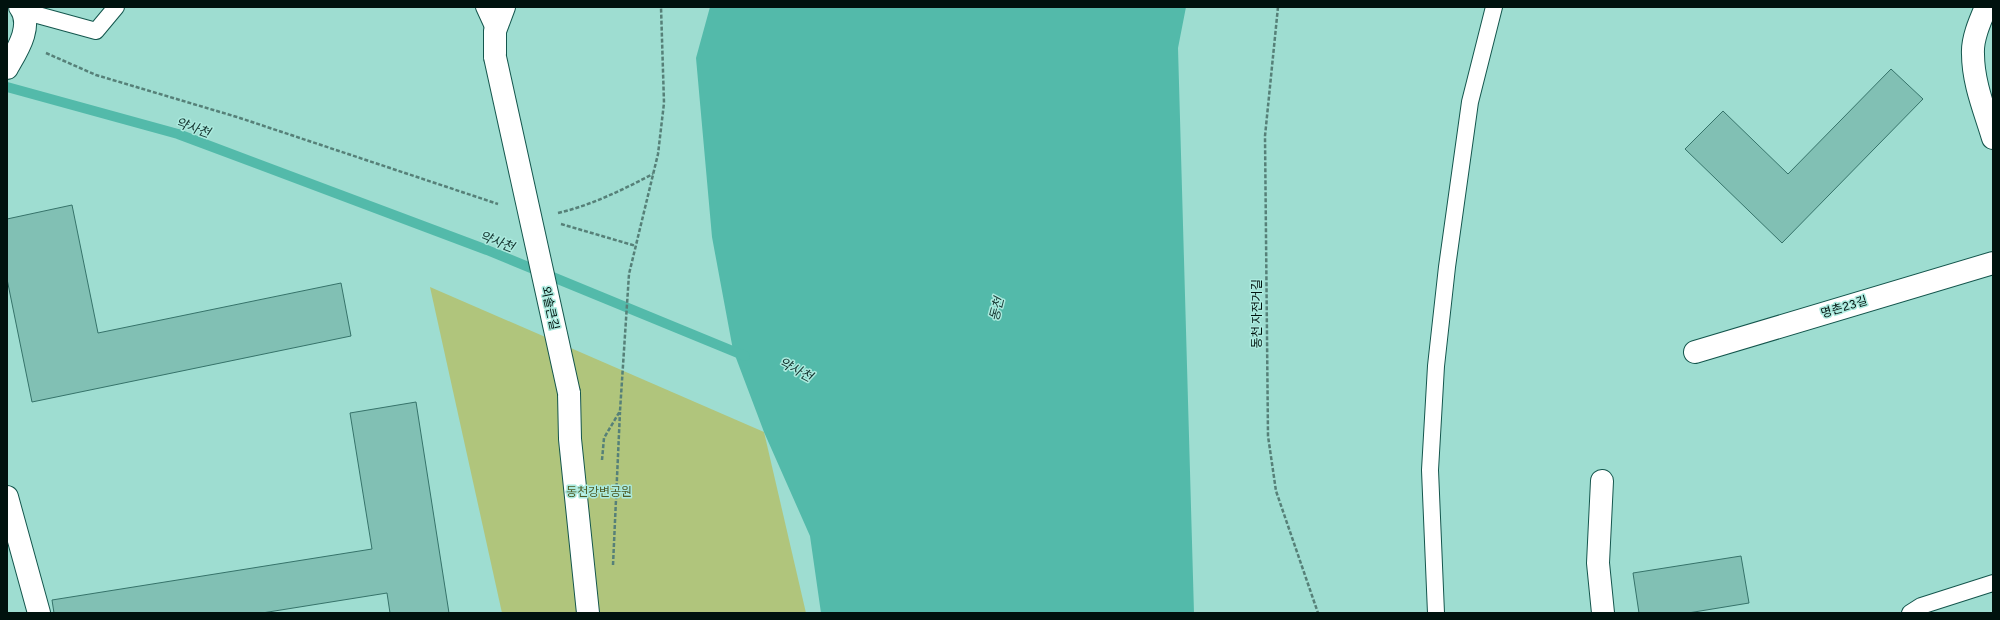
<svg xmlns="http://www.w3.org/2000/svg" width="2000" height="620" font-family="Overpass,'Noto Sans KR',sans-serif">
<style>
.green{fill:#b0c57c}
.water{fill:#53baaa}
.lines{fill:none;stroke-linecap:round;stroke-linejoin:round}
.stream{stroke:#53baaa;stroke-width:10}
.building{fill:#81c0b4;stroke:#36736a}
.lane-casing{stroke:#14564d;stroke-width:18}
.street-casing{stroke:#14564d;stroke-width:24}
.secondary-casing{stroke:#14564d;stroke-width:24}
.path{stroke:#568078;stroke-width:2.5;stroke-dasharray:4 2;stroke-linecap:butt}
.lane{stroke:#fff;stroke-width:16}
.street{stroke:#fff;stroke-width:22}
.secondary{stroke:#fff;stroke-width:22}
.secondary-bridge-casing{stroke:#14564d;stroke-width:24;stroke-linecap:butt}
.secondary-bridge{stroke:#fff;stroke-width:22}
.labels{text-anchor:middle;stroke-width:3;stroke-linejoin:round;paint-order:stroke}
.street-label{font-size:12px;fill:#00120e;stroke:#abeade}
.park-label{font-size:12px;fill:#4e5c27;stroke:#abeade}
.water-label{font-size:13px;font-style:italic;fill:#13332e;stroke:#abeade}
</style>
<rect width="100%" height="100%" fill="#9eddd1"/>
<!-- green -->
<polygon class="green" points="430,287 764,432 806,613 502,613"/>
<!-- water -->
<polygon class="water" points="710,7 1186,7 1178,48 1194,613 821,613 810,536 764,432 733,350 712,237 696,58"/>
<g class="lines">
<!-- stream -->
<polyline class="stream" points="7,87 178,134 487,250 745,356"/>
</g>
<!-- building -->
<g class="building">
<polygon points="1891,69 1923,99 1782,243 1685,149 1723,111 1788,174"/>
<polygon points="72,205 98,333 341,283 351,336 32,402 7,279 7,219"/>
<polygon points="416,402 449,613 390,613 387,593 262,613 54,613 52,600 372,549 350,413"/>
<polygon points="1741,556 1749,603 1688,613 1639,613 1633,573"/>
</g>
<g class="lines">
<defs>
<g id="lane">
<polyline points="484,7 495,31"/>
<polyline points="23,11 96,31 116,7"/>
<polyline points="1436,613 1430,470 1436,366 1447,267 1470,102 1494,7"/>
<polyline points="1910,613 1921,606 1993,583"/>
</g>
<g id="street">
<path d="M1986,7c-6,14 -14,32 -13,47 0,29 12,57 20,84"/>
<path d="M7,68c9,-16 27,-42 13,-61"/>
<polyline points="1602,481 1598,563 1603,613"/>
<polyline points="7,497 39,613"/>
</g>
<g id="secondary">
<polyline points="495,57 495,31 504,7"/>
<polyline points="1695,352 1993,263"/>
<polyline points="569,393 570,439 588,613"/>
</g>
</defs>
<!-- lane casing -->
<use href="#lane" class="lane-casing"/>
<!-- street casing -->
<use href="#street" class="street-casing"/>
<!-- secondary casing -->
<use href="#secondary" class="secondary-casing"/>
<!-- path -->
<g class="path">
<polyline points="1278,7 1265,136 1268,436 1276,491 1318,613"/>
<polyline points="46,53 96,75 237,117 498,204"/>
<path d="M558,213c34,-8 64,-23 95,-39"/>
<polyline points="561,224 636,246"/>
<polyline points="602,460 604,438 620,411 629,274 658,154 664,103 661,7"/>
<polyline points="613,565 620,412"/>
</g>
<!-- lane -->
<use href="#lane" class="lane"/>
<!-- street -->
<use href="#street" class="street"/>
<!-- secondary -->
<use href="#secondary" class="secondary"/>
<defs>
<polyline id="secondary-bridge" points="495,57 569,393"/>
</defs>
<!-- secondary-bridge casing -->
<use href="#secondary-bridge" class="secondary-bridge-casing"/>
<!-- secondary-bridge -->
<use href="#secondary-bridge" class="secondary-bridge"/>
</g>
<g class="labels">
<!-- street labels -->
<g class="street-label">
<text transform="translate(1844 307) rotate(-17)" y="4">명촌23길</text>
<text transform="translate(550 308) rotate(78)" y="4">외솔큰길</text>
<text transform="translate(1257 314) rotate(-90)" y="4">동천 자전거길</text>
</g>
<!-- park labels -->
<g class="park-label">
<text x="599" y="496">동천강변공원</text>
</g>
<!-- water labels -->
<g class="water-label">
<text transform="translate(193 127) rotate(19)" y="5">약사천</text>
<text transform="translate(497 241) rotate(21)" y="5">약사천</text>
<text transform="translate(996 309) rotate(-76)" y="5">동천</text>
<text transform="translate(796 369) rotate(28)" y="5">약사천</text>
</g>
</g>
<!-- border -->
<rect width="2000" height="620" fill="none" stroke="#00120e" stroke-width="16"/>
</svg>
